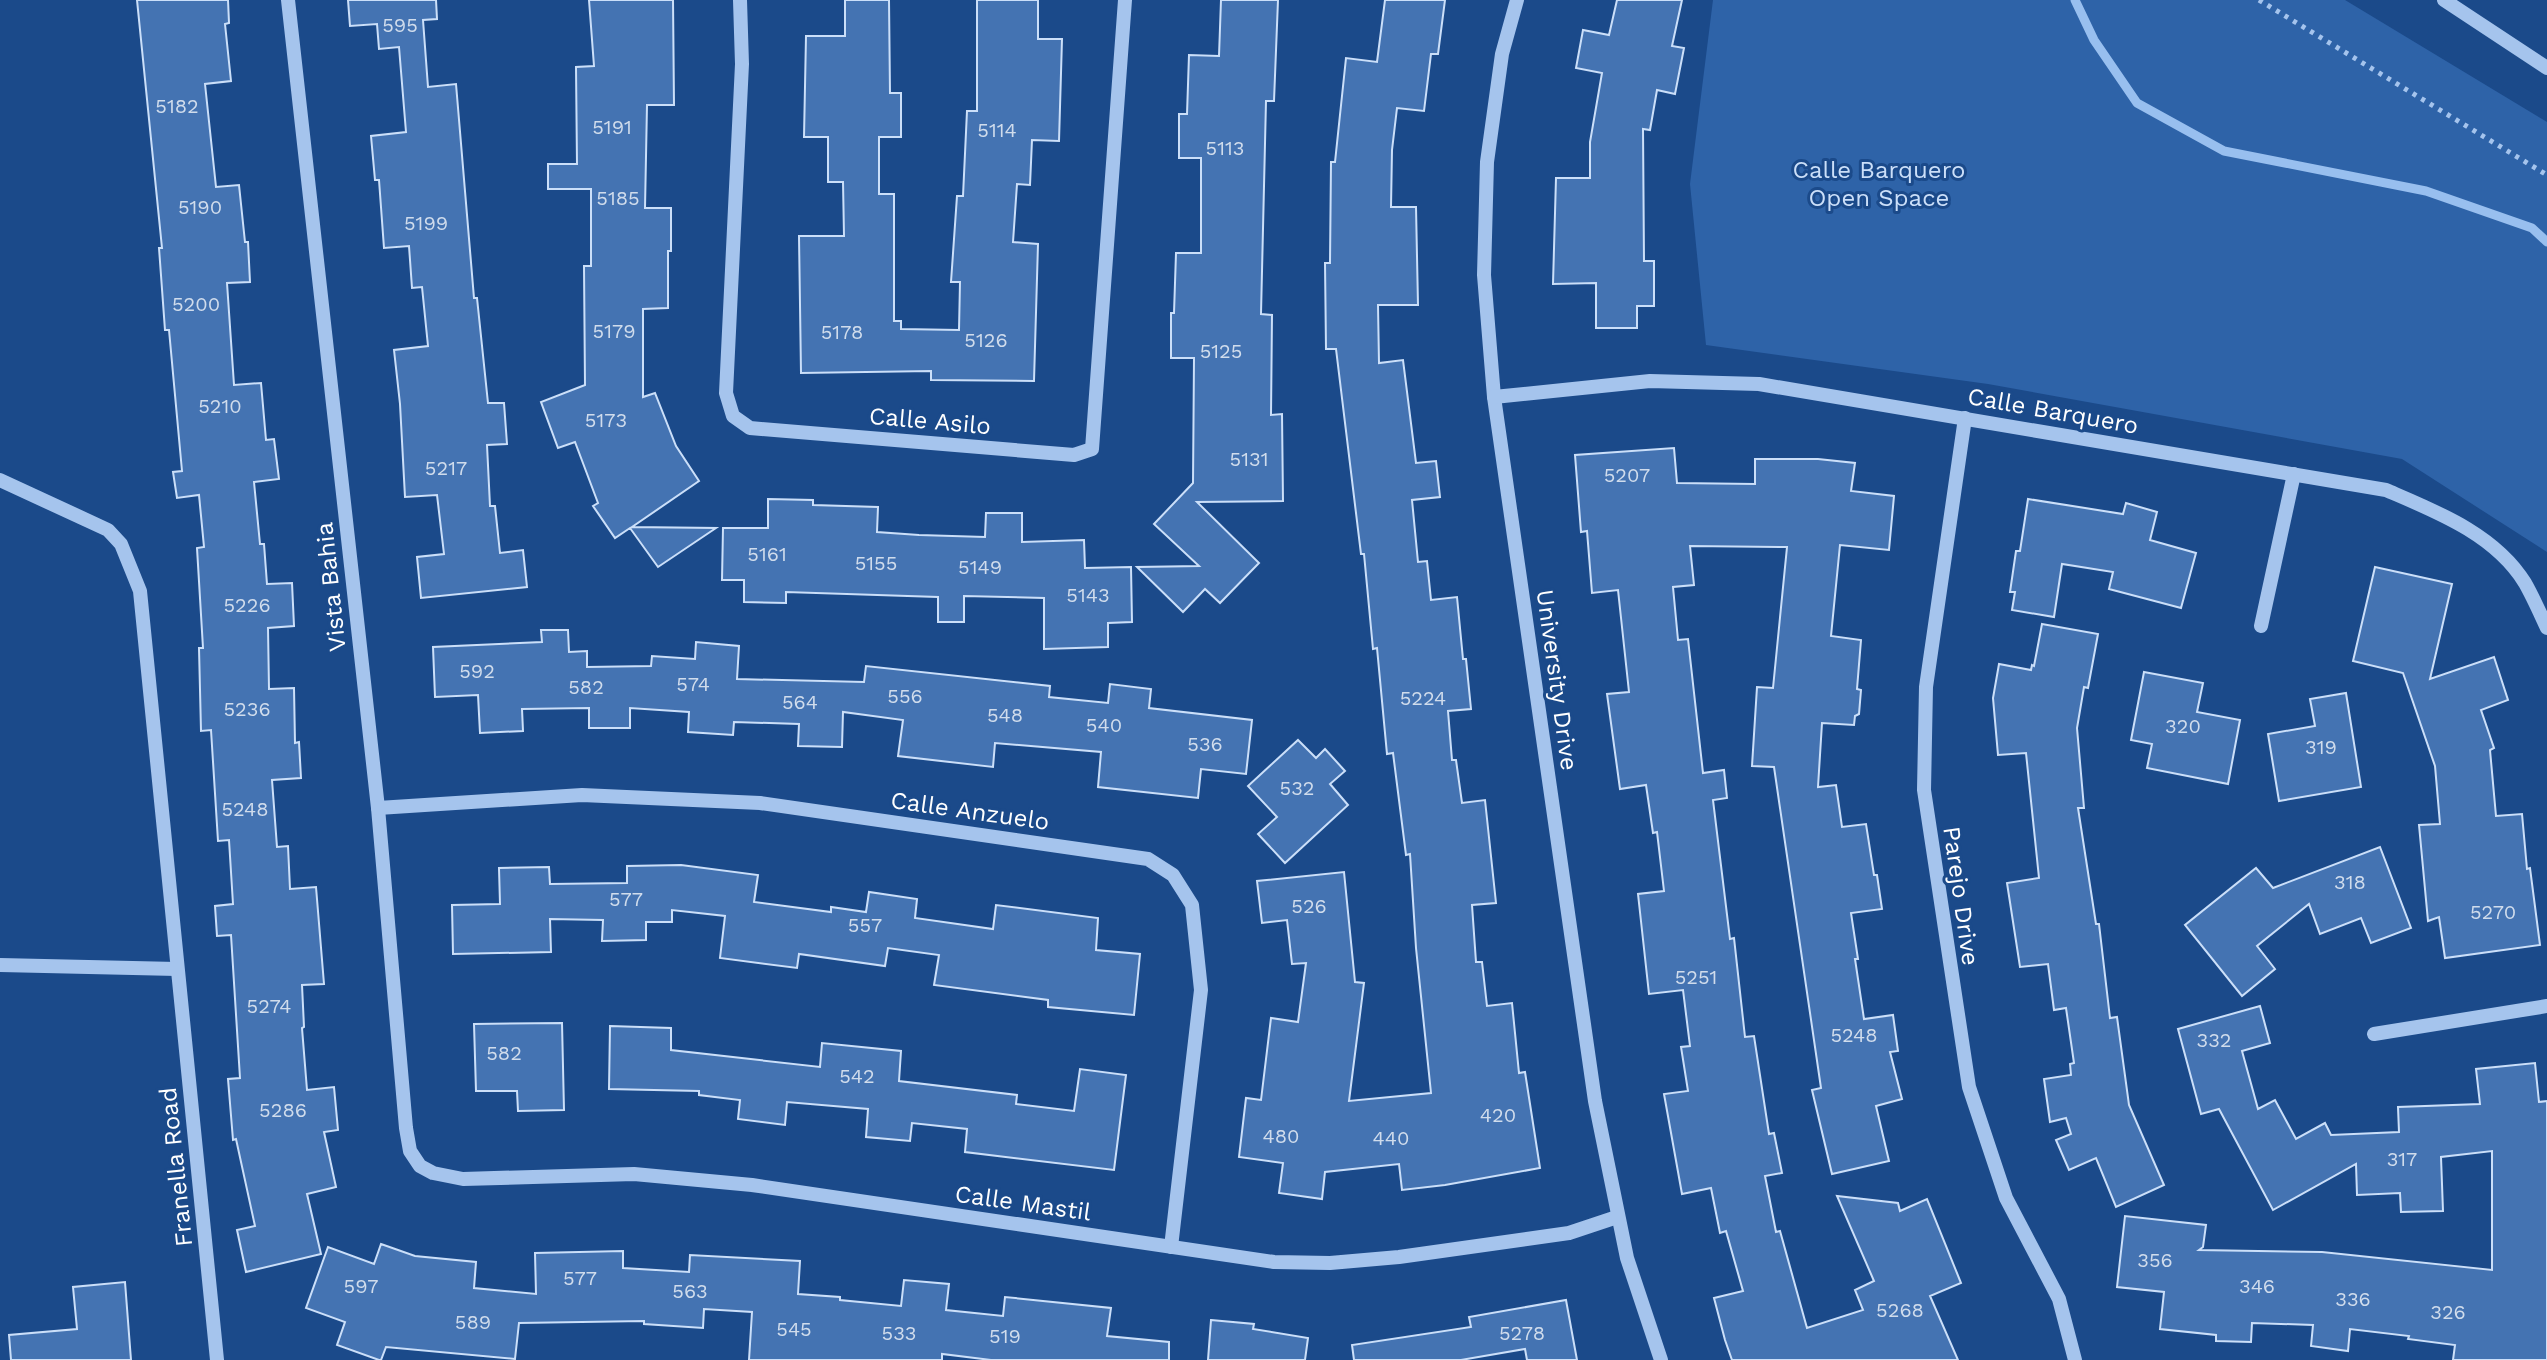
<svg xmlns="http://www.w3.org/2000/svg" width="2547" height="1360" font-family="'Work Sans',sans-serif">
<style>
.green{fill:#2e63a8}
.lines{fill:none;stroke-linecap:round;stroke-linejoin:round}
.stream{stroke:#98bfef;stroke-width:9}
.building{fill:#4473b2;stroke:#cbdff9;stroke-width:2}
.path{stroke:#a5c4ed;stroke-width:5;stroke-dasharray:4 6;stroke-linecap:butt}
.minor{stroke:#a5c4ed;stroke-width:14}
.labels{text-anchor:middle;stroke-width:6;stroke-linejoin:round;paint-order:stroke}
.number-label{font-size:20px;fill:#d0dcec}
.park-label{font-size:24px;fill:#cbdff9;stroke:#1b4a8a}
.street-label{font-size:24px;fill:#fff;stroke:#1b4a8a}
</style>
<rect width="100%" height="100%" fill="#1b4a8a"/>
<!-- green -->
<polygon class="green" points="1713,0 2345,0 2547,122 2547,552 2402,459 1988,384 1706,345 1690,184"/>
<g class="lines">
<!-- stream -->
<polyline class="stream" points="2075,0 2094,40 2137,103 2224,151 2426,191 2532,228 2547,242"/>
</g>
<!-- building -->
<g class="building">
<polygon points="137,0 228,0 229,23 225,24 231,81 205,84 216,187 239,185 245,242 248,242 250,282 227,283 234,385 261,383 266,440 274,439 279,479 254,482 260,544 264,544 267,584 292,583 294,626 268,628 269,689 294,688 295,743 299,742 301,778 272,780 277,847 288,846 290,889 316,887 324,984 302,985 304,1027 302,1028 307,1090 334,1087 338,1130 324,1132 336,1187 307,1194 321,1254 246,1272 237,1230 255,1226 236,1139 233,1140 228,1079 240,1078 231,935 217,936 215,906 233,904 229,840 218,841 211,730 201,731 199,648 203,648 197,548 204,547 199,495 177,498 173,472 182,471 169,330 165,330 159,248 162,248"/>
<polygon points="348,0 436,0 437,19 423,20 428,87 456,84 474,298 477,298 488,403 504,403 507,444 487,445 490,506 495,506 500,553 523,550 527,587 421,598 417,557 444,554 437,495 405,497 400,404 394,350 428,346 422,287 412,288 409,246 384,248 379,180 375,180 371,136 406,132 399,47 379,49 377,24 350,26"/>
<polygon points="589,0 673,0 674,105 647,105 645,208 671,208 671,251 668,251 668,308 643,309 643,397 655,393 676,446 699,481 632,527 716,528 658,567 630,528 615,538 593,506 598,503 575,442 558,448 541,402 585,385 584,266 591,266 591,189 548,189 548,164 577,164 576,67 594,66"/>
<polygon points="845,0 889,0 890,93 901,93 901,137 879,137 879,194 894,194 894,321 901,321 901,329 959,330 960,282 951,282 957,196 963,196 967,111 977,111 977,0 1038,0 1038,39 1062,39 1059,141 1032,140 1030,185 1017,184 1013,242 1038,244 1034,381 931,380 931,371 801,373 799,236 844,236 843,182 828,182 828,137 804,137 806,36 845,36"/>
<polygon points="1221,0 1278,0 1274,101 1266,101 1261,314 1272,315 1271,415 1282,414 1283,501 1197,502 1259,563 1220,603 1205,589 1183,612 1137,567 1199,566 1154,524 1193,483 1194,358 1171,358 1171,313 1174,313 1176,253 1201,253 1201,158 1179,158 1179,114 1187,114 1189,55 1219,56"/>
<polygon points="1385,0 1445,0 1438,54 1431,54 1424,111 1397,108 1392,150 1391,207 1416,207 1418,305 1378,305 1379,363 1403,360 1416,463 1436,461 1440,497 1412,500 1418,562 1427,561 1431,600 1457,597 1463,659 1466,659 1471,709 1448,711 1452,760 1456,760 1462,803 1485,800 1496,903 1472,905 1476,962 1482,962 1487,1006 1512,1003 1519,1073 1525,1072 1540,1168 1445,1185 1402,1190 1399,1164 1325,1172 1322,1199 1279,1193 1283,1163 1239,1157 1246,1098 1261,1100 1271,1018 1298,1022 1306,963 1292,964 1287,920 1262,923 1257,881 1344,872 1355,982 1364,983 1349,1101 1431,1093 1416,948 1410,854 1406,855 1393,753 1387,754 1377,648 1373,649 1364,554 1361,554 1336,349 1326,349 1325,263 1330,263 1331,162 1335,162 1346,58 1377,62"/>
<polygon points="1617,0 1682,0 1672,46 1684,48 1675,94 1657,90 1650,130 1643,129 1644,261 1654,261 1654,306 1637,306 1637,328 1596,328 1596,283 1553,284 1556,178 1590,178 1590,142 1602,73 1576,68 1583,30 1609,35"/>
<polygon points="1674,448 1677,483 1755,484 1755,459 1818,459 1855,463 1851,491 1894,496 1889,550 1840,545 1831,636 1861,640 1857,689 1861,690 1859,714 1855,716 1854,725 1822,723 1818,787 1836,785 1842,827 1866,824 1874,875 1877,875 1882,909 1851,913 1858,959 1855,959 1864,1019 1893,1015 1898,1051 1890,1052 1902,1099 1876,1106 1889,1161 1832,1174 1812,1090 1821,1088 1774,767 1752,766 1757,687 1773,688 1787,547 1690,546 1694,585 1673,587 1678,640 1688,639 1703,773 1724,770 1727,798 1713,800 1730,939 1734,938 1745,1037 1754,1036 1769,1134 1774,1133 1782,1173 1765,1176 1776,1232 1780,1231 1807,1328 1863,1310 1855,1290 1874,1281 1837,1196 1898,1203 1900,1211 1927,1199 1961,1283 1930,1296 1958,1360 1732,1360 1725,1340 1714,1298 1743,1291 1726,1231 1720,1233 1711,1188 1682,1194 1664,1094 1688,1091 1681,1047 1690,1046 1683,990 1649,994 1638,894 1664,891 1657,832 1653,833 1646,785 1620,789 1607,694 1629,692 1618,590 1592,593 1587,531 1581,532 1575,455"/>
<polygon points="768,499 813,500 813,505 878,507 877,532 919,535 985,537 986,513 1022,513 1022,542 1084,540 1085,568 1131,567 1132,622 1108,623 1108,647 1044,649 1044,598 964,596 964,622 938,622 938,597 786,592 786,603 744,602 744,580 722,580 723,528 768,528"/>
<polygon points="2028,499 2123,514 2126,503 2157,512 2150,540 2196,553 2181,608 2109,589 2113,572 2062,564 2054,617 2012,610 2015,592 2010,592 2016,551 2020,551"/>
<polygon points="2375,567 2452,584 2430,679 2494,657 2508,700 2481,710 2494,748 2490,750 2496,816 2522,814 2527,869 2530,868 2540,945 2445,958 2439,917 2428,921 2419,825 2440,824 2435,766 2403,673 2353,661"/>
<polygon points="2042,624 2098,634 2088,688 2084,687 2077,728 2084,808 2078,808 2096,924 2099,924 2110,1018 2117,1017 2129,1105 2164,1185 2116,1207 2096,1158 2069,1170 2056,1140 2071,1134 2066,1118 2050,1122 2044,1079 2071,1075 2070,1064 2074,1063 2066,1008 2054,1010 2048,964 2020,967 2007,883 2039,878 2026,753 1998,755 1993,698 1999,664 2031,670 2032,665 2034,666"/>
<polygon points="541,630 568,630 569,652 587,651 587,667 651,666 652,656 695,659 696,642 739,646 737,679 864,682 866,666 1050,686 1049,697 1108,703 1110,684 1151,689 1149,708 1252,720 1246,774 1201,769 1198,798 1098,787 1101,752 995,743 993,767 898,756 903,720 843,712 842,747 798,746 799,724 734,722 733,735 688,732 689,712 630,708 630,728 589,728 589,708 522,709 523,731 480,733 478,695 435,697 433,647 542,642"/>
<polygon points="2144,672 2203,683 2197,712 2240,720 2228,784 2147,768 2152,744 2131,740"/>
<polygon points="2346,693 2361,787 2279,801 2268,734 2315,726 2310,699"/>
<polygon points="1298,740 1316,758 1325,749 1345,771 1330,784 1348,805 1285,863 1258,834 1277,817 1248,786"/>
<polygon points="2380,847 2411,928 2371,943 2361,918 2320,934 2309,904 2257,946 2275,969 2242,996 2185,925 2256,868 2273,888"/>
<polygon points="681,865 758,875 754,902 831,912 831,907 866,912 869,892 917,899 915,918 993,929 996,905 1098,918 1096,950 1140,954 1134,1015 1048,1007 1048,1000 934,985 939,955 888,948 885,966 799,954 797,968 720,958 725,916 672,910 672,922 646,922 646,940 602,941 603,920 550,919 551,952 453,954 452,905 500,904 499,868 549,867 550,884 627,883 627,866"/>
<polygon points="2260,1006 2270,1043 2242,1051 2258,1109 2275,1100 2296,1139 2325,1123 2331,1135 2399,1132 2398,1107 2480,1104 2476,1069 2535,1063 2539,1102 2547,1101 2547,1360 2453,1360 2455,1345 2408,1339 2409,1336 2350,1329 2348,1351 2311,1346 2313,1325 2252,1323 2251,1342 2216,1341 2216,1335 2160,1329 2164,1292 2117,1287 2125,1216 2206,1225 2203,1247 2199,1250 2322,1252 2492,1270 2492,1151 2441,1157 2443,1211 2401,1212 2400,1193 2357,1195 2356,1164 2273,1210 2219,1109 2201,1114 2178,1029"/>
<polygon points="562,1023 564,1110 518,1111 517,1091 476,1091 474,1024"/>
<polygon points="610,1026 671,1028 671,1050 820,1067 822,1043 901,1051 899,1081 1017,1095 1016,1104 1074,1111 1080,1069 1126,1075 1114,1170 965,1152 967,1129 912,1123 910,1141 866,1137 868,1109 787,1102 785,1125 738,1119 740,1100 699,1095 699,1091 609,1089"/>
<polygon points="381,1244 415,1256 476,1262 474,1288 536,1294 535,1253 623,1251 623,1268 689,1272 690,1255 800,1261 798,1294 840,1297 840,1300 901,1306 904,1280 949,1284 946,1310 1003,1316 1005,1297 1111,1308 1107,1336 1169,1342 1169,1360 991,1360 942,1354 942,1360 749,1360 752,1312 704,1309 703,1328 644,1324 644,1321 519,1323 515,1359 386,1347 381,1360 379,1360 337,1345 345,1322 306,1308 328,1247 374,1264"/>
<polygon points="125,1282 131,1360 11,1360 9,1335 77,1329 73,1287"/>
<polygon points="1566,1300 1577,1360 1527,1360 1525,1349 1461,1360 1354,1360 1352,1345 1471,1327 1469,1317"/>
<polygon points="1211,1320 1254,1324 1253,1329 1308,1338 1305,1360 1208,1360"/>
</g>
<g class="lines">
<!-- path -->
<polyline class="path" points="2259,0 2547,175"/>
<!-- minor -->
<g class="minor">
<polyline points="288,0 378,808 406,1128 410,1151 420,1166 433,1173 463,1179 634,1174 752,1185 1274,1262 1330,1263 1399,1257 1569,1233 1617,1217"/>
<polyline points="740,0 742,64 726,393 733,416 750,428 1074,455 1092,449 1125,0"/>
<polyline points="1517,0 1502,54 1487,162 1484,275 1494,397 1595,1101 1627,1258 1661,1360"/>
<polyline points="2444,0 2547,68"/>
<path d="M1494,397l156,-16 109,3 627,106c49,21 109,44 139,93 8,14 15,30 22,45"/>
<polyline points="1965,418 1926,687 1924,790 1969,1087 2006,1198 2059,1299 2075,1360"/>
<polyline points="0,480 108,530 121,544 140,591 217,1360"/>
<polyline points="2261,626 2294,474"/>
<polyline points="378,808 582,795 760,803 1148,859 1173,875 1192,905 1201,990 1171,1247"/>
<polyline points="0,965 177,969"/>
<polyline points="2374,1034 2547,1006"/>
</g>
</g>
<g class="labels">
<!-- number labels -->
<g class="number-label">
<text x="400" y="32">595</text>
<text x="177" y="113">5182</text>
<text x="612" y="134">5191</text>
<text x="997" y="137">5114</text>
<text x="1225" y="155">5113</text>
<text x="618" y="205">5185</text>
<text x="200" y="214">5190</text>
<text x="426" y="230">5199</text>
<text x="196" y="311">5200</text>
<text x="614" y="338">5179</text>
<text x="842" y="339">5178</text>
<text x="986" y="347">5126</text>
<text x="1221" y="358">5125</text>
<text x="220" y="413">5210</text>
<text x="606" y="427">5173</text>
<text x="1249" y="466">5131</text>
<text x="446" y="475">5217</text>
<text x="1627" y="482">5207</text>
<text x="767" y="561">5161</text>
<text x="876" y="570">5155</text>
<text x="980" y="574">5149</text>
<text x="1088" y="602">5143</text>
<text x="247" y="612">5226</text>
<text x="477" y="678">592</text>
<text x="693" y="691">574</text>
<text x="586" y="694">582</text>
<text x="905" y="703">556</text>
<text x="1423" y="705">5224</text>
<text x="800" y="709">564</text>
<text x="247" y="716">5236</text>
<text x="1005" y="722">548</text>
<text x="1104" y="732">540</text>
<text x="2183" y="733">320</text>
<text x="1205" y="751">536</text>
<text x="2321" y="754">319</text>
<text x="1297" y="795">532</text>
<text x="245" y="816">5248</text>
<text x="2350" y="889">318</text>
<text x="626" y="906">577</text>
<text x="1309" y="913">526</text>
<text x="2493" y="919">5270</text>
<text x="865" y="932">557</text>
<text x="1696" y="984">5251</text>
<text x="269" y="1013">5274</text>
<text x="1854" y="1042">5248</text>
<text x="2214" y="1047">332</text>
<text x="504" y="1060">582</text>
<text x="857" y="1083">542</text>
<text x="283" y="1117">5286</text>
<text x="1498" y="1122">420</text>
<text x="1281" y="1143">480</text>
<text x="1391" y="1145">440</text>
<text x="2402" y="1166">317</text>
<text x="2155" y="1267">356</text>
<text x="580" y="1285">577</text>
<text x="361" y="1293">597</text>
<text x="2257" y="1293">346</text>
<text x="690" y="1298">563</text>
<text x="2353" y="1306">336</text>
<text x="1900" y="1317">5268</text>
<text x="2448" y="1319">326</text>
<text x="473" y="1329">589</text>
<text x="794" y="1336">545</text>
<text x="899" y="1340">533</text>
<text x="1522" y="1340">5278</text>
<text x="1005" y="1343">519</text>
</g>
<!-- park labels -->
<g class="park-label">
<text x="1879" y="178">Calle Barquero<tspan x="1879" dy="28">Open Space</tspan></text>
</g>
<!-- street labels -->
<g class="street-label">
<text transform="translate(2053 411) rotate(10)" y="8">Calle Barquero</text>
<text transform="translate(930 421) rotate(5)" y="8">Calle Asilo</text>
<text transform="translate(331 587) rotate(-96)" y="8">Vista Bahia</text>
<text transform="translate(1557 680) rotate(82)" y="8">University Drive</text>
<text transform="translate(970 811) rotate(8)" y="8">Calle Anzuelo</text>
<text transform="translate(1961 896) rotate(82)" y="8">Parejo Drive</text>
<text transform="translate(176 1167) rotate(-96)" y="8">Franella Road</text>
<text transform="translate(1023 1203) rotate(8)" y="8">Calle Mastil</text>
</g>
</g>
</svg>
